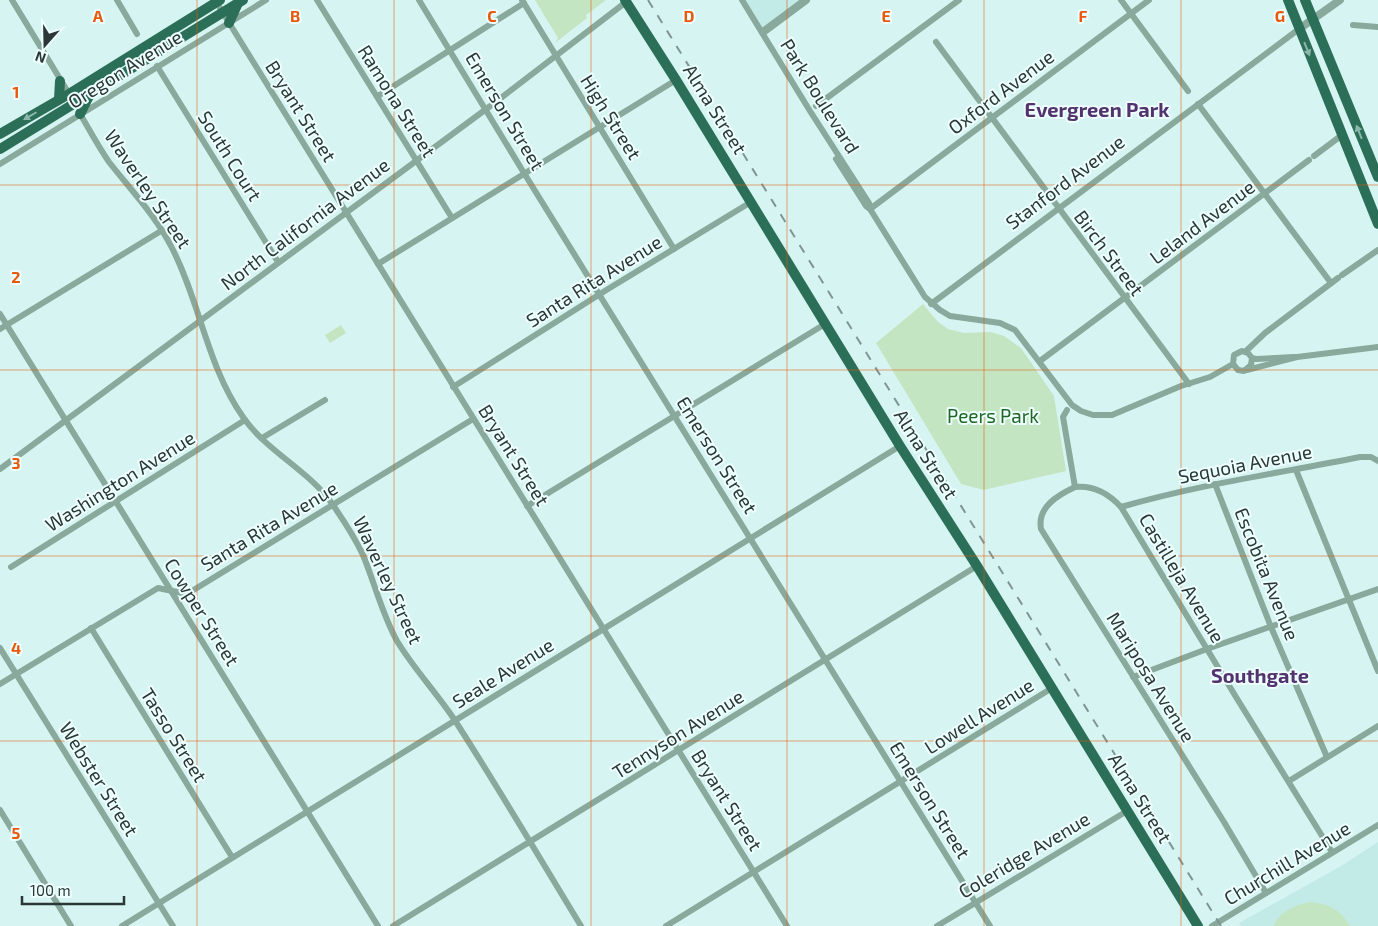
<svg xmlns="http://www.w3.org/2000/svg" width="1378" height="926" font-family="'Exo 2',sans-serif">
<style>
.built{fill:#c2ebe8}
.green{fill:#c4e5c2}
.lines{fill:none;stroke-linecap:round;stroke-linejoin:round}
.minor{stroke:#88a99b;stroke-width:6}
.tertiary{stroke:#88a99b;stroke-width:8}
.primary{stroke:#2c6f58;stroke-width:10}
.rail{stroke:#809593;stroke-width:2;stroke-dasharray:9 9;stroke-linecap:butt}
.oneway{fill:#8cb7ab}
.grid{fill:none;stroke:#e8590c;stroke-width:1;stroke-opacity:0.55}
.labels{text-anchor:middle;stroke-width:4;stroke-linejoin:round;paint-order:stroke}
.street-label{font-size:19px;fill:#2b3736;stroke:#edfffe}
.park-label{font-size:19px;fill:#1f6623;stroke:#edfffe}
.neighbourhood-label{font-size:20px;font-weight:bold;fill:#53336d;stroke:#edfffe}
.grid-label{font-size:16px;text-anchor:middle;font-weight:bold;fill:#e8590c;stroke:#edfffe;stroke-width:4;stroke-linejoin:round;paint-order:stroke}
</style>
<rect width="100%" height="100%" fill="#d6f5f2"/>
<!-- built -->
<g class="built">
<polygon points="744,0 803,0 763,31"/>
<polygon points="1378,842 1378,926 1241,926 1239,923 1341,866"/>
</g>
<!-- green -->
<g class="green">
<polygon points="535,0 606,0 586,15 587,18 555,43 558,38"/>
<polygon points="923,304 938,322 948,329 964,333 991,332 1004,336 1021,348 1054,396 1066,471 984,490 961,484 876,343"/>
<polygon points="341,325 346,333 330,343 325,335"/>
<path d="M1310,902c20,2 29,7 40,24h-77c8,-15 21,-21 37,-24z"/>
</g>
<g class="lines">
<!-- minor -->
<g class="minor">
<polyline points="12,0 71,97"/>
<polyline points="117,0 137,34"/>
<polyline points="215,0 787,926"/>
<polyline points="317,0 452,218"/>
<polyline points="419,0 524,173 990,926"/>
<polyline points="522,0 674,249"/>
<polyline points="742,0 810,111 869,203 870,209 925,297 940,310 950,316 1000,323 1015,330 1072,405 1081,411 1093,415 1112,415 1181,386 1210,377 1233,364"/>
<polyline points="1121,0 1188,91"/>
<polyline points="1353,25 1378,27"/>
<polyline points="936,42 1189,384"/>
<polyline points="157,66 278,262"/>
<polyline points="378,96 524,3"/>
<polyline points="1198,104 1331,283"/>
<polyline points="816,106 959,0"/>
<path d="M79,112c10,17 19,34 30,50 22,28 47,54 63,86 28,54 35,118 71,169 24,35 66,53 90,88 11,16 22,33 30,50 12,29 19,59 34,86 17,28 39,51 57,78 44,68 85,138 127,207"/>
<polyline points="1314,156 1342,135"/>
<polyline points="836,159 866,206 870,209"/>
<polyline points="0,164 266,0"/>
<polyline points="870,209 1149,0"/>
<polyline points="378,264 676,80"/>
<polyline points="1342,275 1378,250"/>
<polyline points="931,304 1299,29"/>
<polyline points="0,314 378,926"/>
<polyline points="0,329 161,231"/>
<polyline points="1245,352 1265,333 1338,278"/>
<polyline points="1252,358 1251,365 1244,371 1238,370 1233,364 1234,355 1242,351 1248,353 1252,358 1256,359 1294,357"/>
<polyline points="1040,361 1309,160"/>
<polyline points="1247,370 1297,357 1378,347"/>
<polyline points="453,387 608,289 751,202"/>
<path d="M1067,410l-4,7 12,70c19,-2 34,7 46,20l115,190 96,155"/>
<polyline points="262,438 325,400"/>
<polyline points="0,469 493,104 626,2"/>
<polyline points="1296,470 1378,671"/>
<polyline points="1215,484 1271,627 1327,757"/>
<path d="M1075,487c-17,8 -38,20 -34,42l183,293 42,71"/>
<polyline points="527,506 825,324"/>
<path d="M1121,507c79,-23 160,-34 239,-50h11l7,4"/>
<polyline points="11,567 245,420"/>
<polyline points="91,628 232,857"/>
<polyline points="0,648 173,926"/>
<polyline points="1133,677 1207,649 1378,589"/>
<polyline points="0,684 158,588 187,594 473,419"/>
<polyline points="1289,781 1378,726"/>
<polyline points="0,810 71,926"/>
<polyline points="122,926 900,446"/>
<polyline points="393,926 977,566"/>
<polyline points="666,926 1052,688"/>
<polyline points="937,926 1127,811"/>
<polyline points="1212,926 1378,825"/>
</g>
<!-- tertiary -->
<g class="tertiary">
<polyline points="1299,29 1340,0"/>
<polyline points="763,32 806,0"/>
</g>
<!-- primary -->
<g class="primary">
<polyline points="625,0 676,80 900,446 977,566 1198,926"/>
<polyline points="1288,0 1378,224"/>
<polyline points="1305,0 1378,177"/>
<polyline points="229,23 238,3"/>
<polyline points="59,99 60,81"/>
<polyline points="80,114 89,96"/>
<polyline points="0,134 69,94 220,0"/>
<polyline points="0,149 243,0"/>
</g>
<!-- rail -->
<polyline class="rail" points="648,0 1221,926"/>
</g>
<!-- one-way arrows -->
<defs><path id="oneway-solid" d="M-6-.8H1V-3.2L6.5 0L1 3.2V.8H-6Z" transform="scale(1.25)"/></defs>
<g class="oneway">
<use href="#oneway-solid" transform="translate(1307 49) rotate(68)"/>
<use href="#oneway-solid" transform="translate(30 116) rotate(150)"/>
<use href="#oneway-solid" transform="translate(1359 132) rotate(-112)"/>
</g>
<!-- grid -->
<path class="grid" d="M197,0v926M394,0v926M591,0v926M787,0v926M984,0v926M1181,0v926M0,185h1378M0,370h1378M0,556h1378M0,741h1378"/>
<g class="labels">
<!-- street labels -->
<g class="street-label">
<text transform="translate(125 69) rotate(-32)" y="7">Oregon Avenue</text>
<text transform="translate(1001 92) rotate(-37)" y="7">Oxford Avenue</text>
<text transform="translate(820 96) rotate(58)" y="7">Park Boulevard</text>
<text transform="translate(397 101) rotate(58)" y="7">Ramona Street</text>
<text transform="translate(715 109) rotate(58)" y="7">Alma Street</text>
<text transform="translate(301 111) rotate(58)" y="7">Bryant Street</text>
<text transform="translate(505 111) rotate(59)" y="7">Emerson Street</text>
<text transform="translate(611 117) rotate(58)" y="7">High Street</text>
<text transform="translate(230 156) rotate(58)" y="7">South Court</text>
<text transform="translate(1065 182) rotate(-37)" y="7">Stanford Avenue</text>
<text transform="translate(148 189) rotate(56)" y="7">Waverley Street</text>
<text transform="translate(1202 222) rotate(-37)" y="7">Leland Avenue</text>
<text transform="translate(305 224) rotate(-37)" y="7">North California Avenue</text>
<text transform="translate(1109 253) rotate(53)" y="7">Birch Street</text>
<text transform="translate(594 281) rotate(-32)" y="7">Santa Rita Avenue</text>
<text transform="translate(926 454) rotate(58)" y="7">Alma Street</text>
<text transform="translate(514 455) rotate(58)" y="7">Bryant Street</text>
<text transform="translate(717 455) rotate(58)" y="7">Emerson Street</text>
<text transform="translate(1245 464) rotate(-11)" y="7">Sequoia Avenue</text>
<text transform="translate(120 481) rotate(-32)" y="7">Washington Avenue</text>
<text transform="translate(269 526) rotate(-31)" y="7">Santa Rita Avenue</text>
<text transform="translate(1267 574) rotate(68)" y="7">Escobita Avenue</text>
<text transform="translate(1182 578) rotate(59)" y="7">Castilleja Avenue</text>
<text transform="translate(388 580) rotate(65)" y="7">Waverley Street</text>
<text transform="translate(202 612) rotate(58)" y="7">Cowper Street</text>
<text transform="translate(503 673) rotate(-32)" y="7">Seale Avenue</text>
<text transform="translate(1151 677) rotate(58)" y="7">Mariposa Avenue</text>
<text transform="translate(979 716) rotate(-32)" y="7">Lowell Avenue</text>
<text transform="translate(678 734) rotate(-32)" y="7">Tennyson Avenue</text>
<text transform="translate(174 735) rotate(58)" y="7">Tasso Street</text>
<text transform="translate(99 779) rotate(58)" y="7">Webster Street</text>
<text transform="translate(1140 798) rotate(58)" y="7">Alma Street</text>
<text transform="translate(727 800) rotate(58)" y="7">Bryant Street</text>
<text transform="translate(930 800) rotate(58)" y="7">Emerson Street</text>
<text transform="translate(1024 855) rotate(-31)" y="7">Coleridge Avenue</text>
<text transform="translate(1287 863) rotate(-31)" y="7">Churchill Avenue</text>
</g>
<!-- park labels -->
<g class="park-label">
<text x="993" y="423">Peers Park</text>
</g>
<!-- neighbourhood labels -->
<g class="neighbourhood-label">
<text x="1097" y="117">Evergreen Park</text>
<text x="1260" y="683">Southgate</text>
</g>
</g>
<g class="grid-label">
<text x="98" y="22">A</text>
<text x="295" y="22">B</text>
<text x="492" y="22">C</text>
<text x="689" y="22">D</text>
<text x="886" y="22">E</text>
<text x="1083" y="22">F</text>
<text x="1280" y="22">G</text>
<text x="16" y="98">1</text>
<text x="16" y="283">2</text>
<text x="16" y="469">3</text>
<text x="16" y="654">4</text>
<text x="16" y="839">5</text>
</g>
<!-- north arrow -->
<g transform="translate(45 45) rotate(200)" stroke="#edfffe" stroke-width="4" paint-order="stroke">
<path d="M0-4L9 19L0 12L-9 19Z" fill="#2b3736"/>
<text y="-8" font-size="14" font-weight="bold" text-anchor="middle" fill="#2b3736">N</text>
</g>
<!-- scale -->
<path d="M22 896v8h102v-8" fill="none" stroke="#2b3736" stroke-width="2.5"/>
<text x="30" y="896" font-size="15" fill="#2b3736" stroke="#edfffe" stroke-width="4" paint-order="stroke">100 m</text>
</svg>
